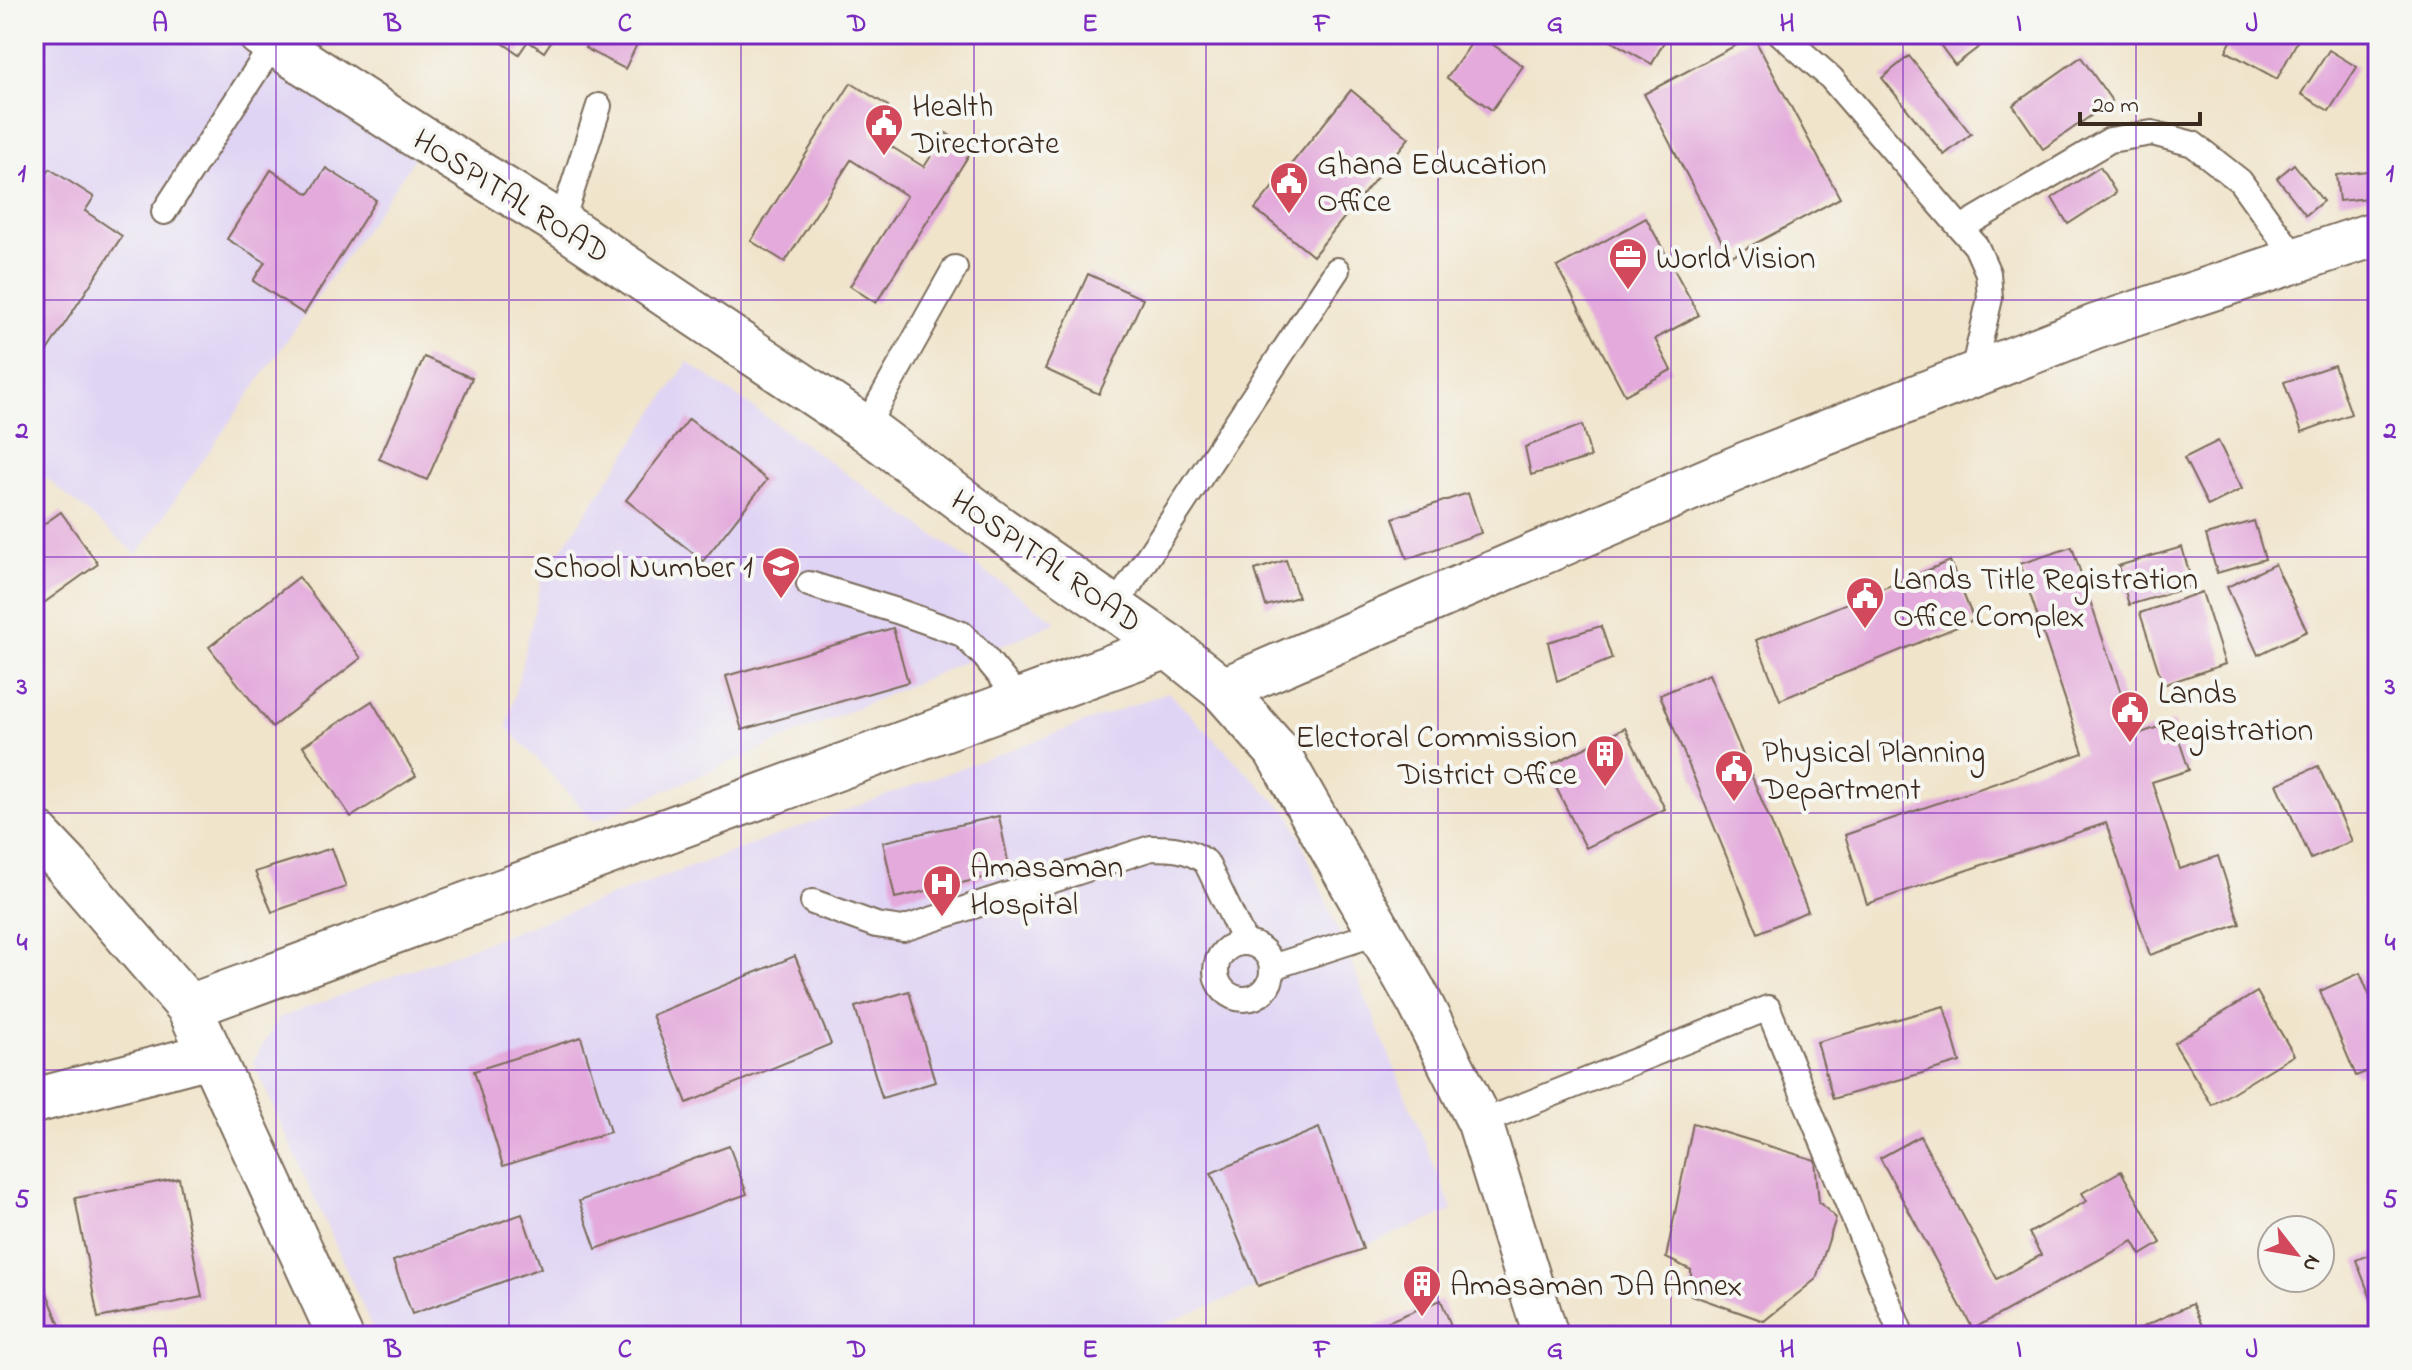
<svg xmlns="http://www.w3.org/2000/svg" width="2412" height="1370" font-family="'Indie Flower',sans-serif">
<style>
.built{fill:#e0d4f4}
.building{fill:#e3aadb}
.lines{fill:none;stroke-linecap:round;stroke-linejoin:round}
.lane-casing{stroke:#7a6b5a;stroke-width:28}
.street-casing{stroke:#7a6b5a;stroke-width:48}
.lane{stroke:#fff;stroke-width:24}
.street{stroke:#fff;stroke-width:44}
.grid{fill:none;stroke:#7b2cbf;stroke-width:2;stroke-opacity:0.55}
.labels{text-anchor:middle;stroke-width:8;stroke-linejoin:round;paint-order:stroke}
.poi-label{font-size:32px;fill:#3b2a1e;stroke:#f6f6f2;text-anchor:start}
.street-label{font-size:32px;fill:#3b2a1e;stroke:#f6f6f2}
.neatline{fill:none;stroke:#7b2cbf;stroke-width:3}
.grid-label{font-size:26px;text-anchor:middle;font-weight:bold;fill:#7b2cbf}
</style>
<rect width="100%" height="100%" fill="#f6f6f2"/>
<filter id="ink" filterUnits="userSpaceOnUse"><feTurbulence type="fractalNoise" baseFrequency=".0125" numOctaves="2"/><feDisplacementMap in="SourceGraphic" scale="16" xChannelSelector="R" yChannelSelector="G"/><feConvolveMatrix kernelMatrix="1 2 1 2 8 2 1 2 1" color-interpolation-filters="sRGB"/></filter>
<filter id="wash" filterUnits="userSpaceOnUse"><feTurbulence type="fractalNoise" baseFrequency=".006" numOctaves="4" result="noise"/><feDisplacementMap in="SourceGraphic" scale="32" xChannelSelector="R" yChannelSelector="G"/><feGaussianBlur stdDeviation="1.8" result="paint"/><feColorMatrix in="noise" values="0 0 0 0 0 0 0 0 0 0 0 0 0 0 0 0 0 1.4 0 .05"/><feComposite in="paint" operator="in"/></filter>
<g filter="url(#wash)">
<rect width="100%" height="100%" fill="#f0e4ca"/>
<!-- built -->
<g class="built">
<polygon points="34,34 230,34 415,158 137,554 34,468"/>
<polygon points="688,362 1057,622 594,821 507,727 542,578"/>
<polygon points="1168,692 1292,818 1453,1211 1132,1336 376,1336 253,1061 279,1018"/>
</g>
<g id="blocks">
<!-- building -->
<g class="building">
<polygon points="497,34 556,34 544,52 528,41 519,54 495,38"/>
<polygon points="592,34 642,34 625,69 585,48"/>
<polygon points="1478,34 1523,66 1492,110 1447,78"/>
<polygon points="1599,34 1668,34 1652,64"/>
<polygon points="1949,34 1996,34 1955,65 1938,42"/>
<polygon points="2235,34 2291,34 2299,38 2277,79 2226,51"/>
<polygon points="1753,36 1840,198 1730,257 1644,94"/>
<polygon points="2329,50 2357,67 2329,111 2301,94"/>
<polygon points="1909,56 1971,134 1944,155 1882,78"/>
<polygon points="2081,57 2112,101 2043,149 2013,105"/>
<polygon points="851,83 888,106 871,134 924,167 946,133 972,150 876,303 850,286 907,196 851,160 785,262 751,241"/>
<polygon points="1351,90 1409,138 1313,256 1255,209"/>
<polygon points="2294,164 2323,201 2306,215 2277,178"/>
<polygon points="2100,167 2116,193 2068,224 2052,198"/>
<polygon points="326,168 376,200 304,314 253,281 265,262 227,239 271,170 309,194"/>
<polygon points="50,169 94,197 85,211 122,236 39,363 34,361 34,178 41,183"/>
<polygon points="2374,170 2378,197 2339,201 2336,175"/>
<polygon points="1646,218 1699,315 1655,339 1671,370 1625,395 1557,267"/>
<polygon points="1088,274 1143,299 1099,394 1045,369"/>
<polygon points="424,357 472,378 427,480 379,459"/>
<polygon points="2334,365 2351,414 2302,432 2284,382"/>
<polygon points="689,419 767,480 703,561 626,500"/>
<polygon points="1582,425 1591,457 1531,475 1525,447"/>
<polygon points="2218,441 2242,489 2208,506 2184,458"/>
<polygon points="1468,493 1481,533 1407,559 1393,518"/>
<polygon points="61,512 98,564 34,610 34,531"/>
<polygon points="2254,521 2265,559 2217,573 2206,535"/>
<polygon points="2072,547 2135,735 2173,722 2189,770 2152,782 2180,869 2218,856 2240,924 2150,955 2106,823 1867,904 1845,835 2083,753 2020,564"/>
<polygon points="2182,547 2193,586 2129,605 2118,566"/>
<polygon points="1286,560 1298,597 1266,606 1255,570"/>
<polygon points="1950,561 1974,620 1780,700 1756,640"/>
<polygon points="2275,564 2307,631 2258,655 2227,587"/>
<polygon points="299,577 361,658 272,727 209,647"/>
<polygon points="2202,592 2225,664 2163,685 2140,613"/>
<polygon points="1601,626 1612,659 1557,681 1548,642"/>
<polygon points="893,628 908,682 742,730 726,676"/>
<polygon points="1709,674 1808,911 1758,933 1660,695"/>
<polygon points="372,701 416,776 351,817 303,746"/>
<polygon points="1625,728 1665,809 1586,848 1546,767"/>
<polygon points="2318,766 2352,841 2311,859 2277,784"/>
<polygon points="999,816 1010,872 895,898 883,842"/>
<polygon points="332,848 346,887 272,912 255,872"/>
<polygon points="795,956 831,1044 687,1103 652,1015"/>
<polygon points="2360,973 2378,1015 2378,1067 2356,1076 2320,991"/>
<polygon points="909,991 935,1082 882,1098 855,1007"/>
<polygon points="2257,992 2294,1055 2212,1105 2174,1043"/>
<polygon points="1944,1006 1960,1062 1833,1099 1817,1042"/>
<polygon points="581,1037 610,1132 503,1166 474,1071"/>
<polygon points="1693,1123 1815,1160 1819,1202 1836,1218 1816,1279 1764,1321 1691,1295 1691,1270 1666,1258"/>
<polygon points="1319,1128 1363,1249 1258,1286 1211,1173"/>
<polygon points="1920,1136 1997,1279 2041,1255 2029,1233 2087,1201 2082,1193 2121,1171 2161,1243 2141,1255 2133,1241 1973,1329 1880,1158"/>
<polygon points="729,1146 747,1194 596,1249 579,1201"/>
<polygon points="179,1178 202,1297 98,1318 75,1198"/>
<polygon points="522,1214 541,1268 412,1314 393,1261"/>
<polygon points="2378,1251 2378,1317 2356,1260"/>
<polygon points="34,1260 64,1336 34,1336"/>
<polygon points="1441,1300 1455,1336 1352,1336"/>
<polygon points="2192,1304 2207,1336 2123,1336"/>
</g>
</g>
</g>
<g filter="url(#ink)">
<use href="#blocks" fill-opacity="0" stroke="#7a6b5a" stroke-width="2"/>
<g class="lines">
<defs>
<g id="lane">
<polyline points="1781,34 1831,78 1976,246 1988,273 1990,298 1972,376"/>
<polyline points="164,212 274,43"/>
<polyline points="561,224 599,106"/>
<polyline points="1961,228 2110,140 2152,133 2193,144 2240,181 2297,260"/>
<polyline points="865,428 955,268"/>
<polyline points="809,584 897,611 962,634 984,656 1021,701"/>
<polyline points="1114,608 1337,270"/>
<path d="M813,902l63,23 27,4 248,-81c22,0 37,1 55,14l39,81"/>
<circle cx="1244" cy="971" r="28"/>
<polyline points="1272,967 1380,932"/>
<polyline points="1480,1123 1768,1008 1902,1336"/>
</g>
<g id="street">
<polyline points="260,34 419,137 561,224 865,428 999,528 1168,646 1223,690 1276,750 1419,1001 1480,1123 1546,1336"/>
<polyline points="1223,690 1749,463 2095,327 2378,233"/>
<polyline points="34,831 69,868 189,1007 340,1336"/>
<polyline points="189,1007 1168,646"/>
<polyline points="34,1101 210,1055"/>
</g>
</defs>
<!-- lane casing -->
<use href="#lane" class="lane-casing"/>
<!-- street casing -->
<use href="#street" class="street-casing"/>
<!-- lane -->
<use href="#lane" class="lane"/>
<!-- street -->
<use href="#street" class="street"/>
</g>
</g>
<!-- grid -->
<path class="grid" d="M276,34v1302M509,34v1302M741,34v1302M974,34v1302M1206,34v1302M1438,34v1302M1671,34v1302M1903,34v1302M2136,34v1302M34,300h2344M34,557h2344M34,813h2344M34,1070h2344"/>
<!-- icons -->
<defs>
<symbol id="civic-pin" viewBox="-11 -11 22 30"><path d="M0 17L-7.5 6A9.5 9.5 0 1 1 7.5 6Z" fill="#d1495b" stroke="#f6f6f2"/><path d="M-.6-6.5H3V-4.5H.6V-3L4-1V1h2V6H-6V1h2V-1L-.6-3ZM-1.2 2.5V6h2.4V2.5Z" fill="#fff"/></symbol>
<symbol id="office-pin" viewBox="-11 -11 22 30"><path d="M0 17L-7.5 6A9.5 9.5 0 1 1 7.5 6Z" fill="#d1495b" stroke="#f6f6f2"/><path d="M-6-3h4V-5.5h4V-3h4V5H-6ZM-1-4.5V-3h2v-1.5ZM-6 0V1H6V0Z" fill="#fff"/></symbol>
<symbol id="school-pin" viewBox="-11 -11 22 30"><path d="M0 17L-7.5 6A9.5 9.5 0 1 1 7.5 6Z" fill="#d1495b" stroke="#f6f6f2"/><path d="M0-5L7-2L0 1L-7-2ZM-4 1L0 2.5L4 1V4Q0 6-4 4Z" fill="#fff"/></symbol>
<symbol id="building-pin" viewBox="-11 -11 22 30"><path d="M0 17L-7.5 6A9.5 9.5 0 1 1 7.5 6Z" fill="#d1495b" stroke="#f6f6f2"/><path d="M-4-6H4V6H1V3H-1V6H-4ZM-2.5-4.3h1.7v1.8h-1.7ZM.8-4.3h1.7v1.8H.8ZM-2.5-1h1.7V.8h-1.7ZM.8-1h1.7V.8H.8Z" fill="#fff"/></symbol>
<symbol id="hospital-pin" viewBox="-11 -11 22 30"><path d="M0 17L-7.5 6A9.5 9.5 0 1 1 7.5 6Z" fill="#d1495b" stroke="#f6f6f2"/><path d="M-5-5h3v3.5h4V-5h3V5h-3V1.5h-4V5h-3Z" fill="#fff"/></symbol>
</defs>
<g fill-rule="evenodd">
<use href="#civic-pin" x="862" y="101" width="44" height="60"/>
<use href="#civic-pin" x="1267" y="159" width="44" height="60"/>
<use href="#office-pin" x="1606" y="235" width="44" height="60"/>
<use href="#school-pin" x="759" y="544" width="44" height="60"/>
<use href="#civic-pin" x="1843" y="574" width="44" height="60"/>
<use href="#civic-pin" x="2108" y="688" width="44" height="60"/>
<use href="#building-pin" x="1583" y="732" width="44" height="60"/>
<use href="#civic-pin" x="1712" y="747" width="44" height="60"/>
<use href="#hospital-pin" x="920" y="862" width="44" height="60"/>
<use href="#building-pin" x="1400" y="1262" width="44" height="60"/>
</g>
<g class="labels">
<!-- poi labels -->
<g class="poi-label">
<text x="912" y="116">Health<tspan x="912" dy="37">Directorate</tspan></text>
<text x="1317" y="174">Ghana Education<tspan x="1317" dy="37">Office</tspan></text>
<text x="1656" y="268">World Vision</text>
<text x="753" y="577" text-anchor="end">School Number 1</text>
<text x="1893" y="589">Lands Title Registration<tspan x="1893" dy="37">Office Complex</tspan></text>
<text x="2158" y="703">Lands<tspan x="2158" dy="37">Registration</tspan></text>
<text x="1577" y="747" text-anchor="end">Electoral Commission<tspan x="1577" dy="37">District Office</tspan></text>
<text x="1762" y="762">Physical Planning<tspan x="1762" dy="37">Department</tspan></text>
<text x="970" y="877">Amasaman<tspan x="970" dy="37">Hospital</tspan></text>
<text x="1450" y="1295">Amasaman DA Annex</text>
</g>
<!-- street labels -->
<g class="street-label">
<text transform="translate(512 195) rotate(32)" y="11">HOSPITAL ROAD</text>
<text transform="translate(1047 560) rotate(35)" y="11">HOSPITAL ROAD</text>
</g>
</g>
<!-- margin -->
<rect width="2412" height="1370" fill="none" stroke="#f6f6f2" stroke-width="88"/>
<!-- north arrow -->
<g transform="translate(2296 1254) rotate(121)"><circle r="38" fill="#f6f6f2" stroke="#aba49d" stroke-width="2"/>
<path d="M0-6L14 30L0 20L-14 30Z" fill="#d1495b"/>
<text y="-12" font-size="22" font-weight="bold" text-anchor="middle" fill="#3b2a1e">N</text>
</g>
<!-- scale -->
<path d="M2080 112v12h120v-12" fill="none" stroke="#3b2a1e" stroke-width="4"/>
<text x="2092" y="112" font-size="24" fill="#3b2a1e" stroke="#f6f6f2" stroke-width="6" paint-order="stroke">20 m</text>
<rect x="44" y="44" width="2324" height="1282" class="neatline"/>
<g class="grid-label">
<text x="160" y="31">A</text>
<text x="393" y="31">B</text>
<text x="625" y="31">C</text>
<text x="857" y="31">D</text>
<text x="1090" y="31">E</text>
<text x="1322" y="31">F</text>
<text x="1555" y="31">G</text>
<text x="1787" y="31">H</text>
<text x="2019" y="31">I</text>
<text x="2252" y="31">J</text>
<text x="22" y="181">1</text>
<text x="2390" y="181">1</text>
<text x="22" y="438">2</text>
<text x="2390" y="438">2</text>
<text x="22" y="694">3</text>
<text x="2390" y="694">3</text>
<text x="22" y="950">4</text>
<text x="2390" y="950">4</text>
<text x="22" y="1207">5</text>
<text x="2390" y="1207">5</text>
<text x="160" y="1357">A</text>
<text x="393" y="1357">B</text>
<text x="625" y="1357">C</text>
<text x="857" y="1357">D</text>
<text x="1090" y="1357">E</text>
<text x="1322" y="1357">F</text>
<text x="1555" y="1357">G</text>
<text x="1787" y="1357">H</text>
<text x="2019" y="1357">I</text>
<text x="2252" y="1357">J</text>
</g>
</svg>
